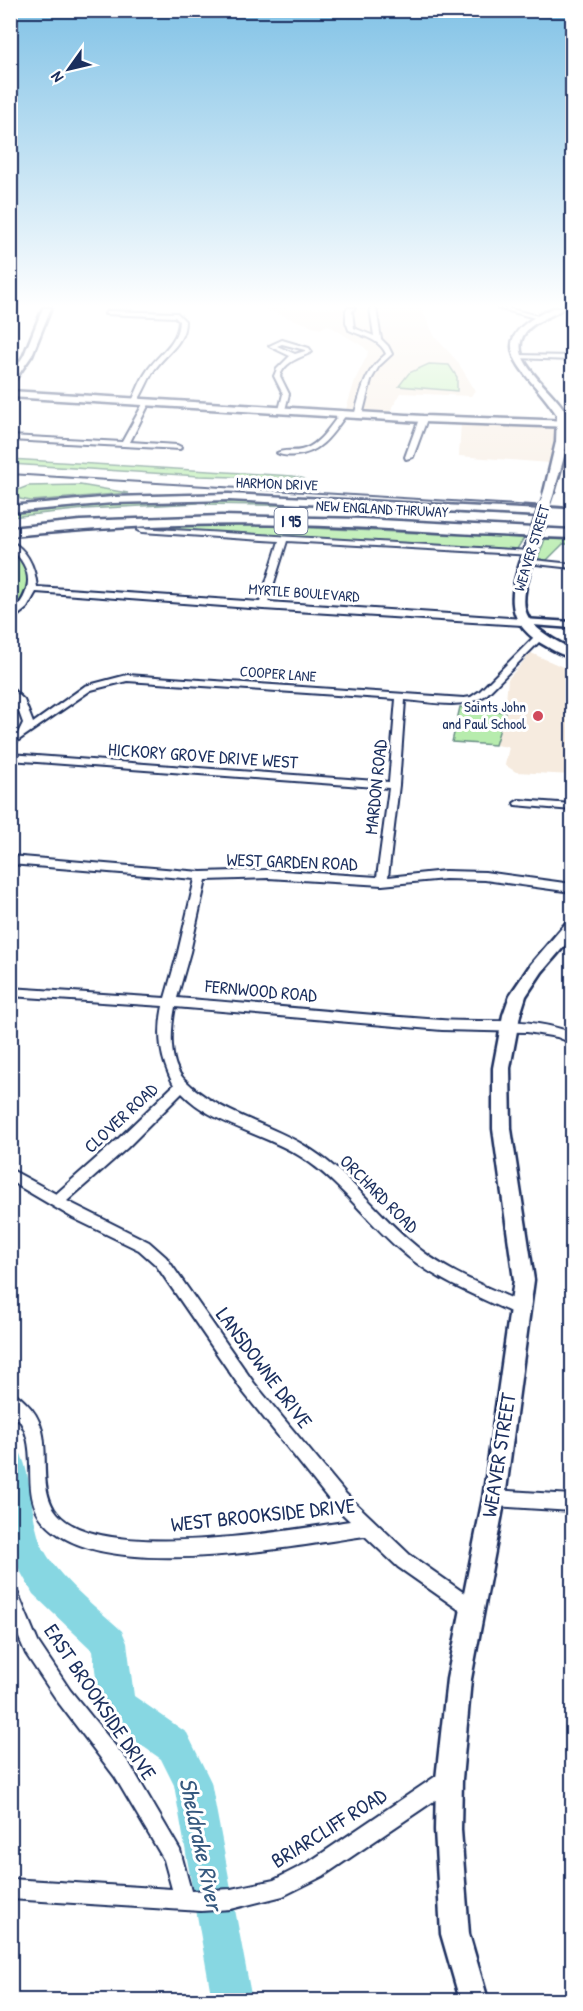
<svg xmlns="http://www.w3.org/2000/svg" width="583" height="2011" font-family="'Patrick Hand',sans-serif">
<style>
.built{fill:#f6ebdf}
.green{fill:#b7ecad;stroke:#698e86;stroke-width:1.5}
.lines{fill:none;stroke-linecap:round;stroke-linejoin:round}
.river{fill:#87d7e2;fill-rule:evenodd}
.minor-casing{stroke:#1b2f5e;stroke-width:4}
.tertiary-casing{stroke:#1b2f5e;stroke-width:5}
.secondary-casing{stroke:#1b2f5e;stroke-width:5}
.motorway-casing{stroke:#1b2f5e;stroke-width:5}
.minor{fill:#fff;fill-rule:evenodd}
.tertiary{fill:#fff;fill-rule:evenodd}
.secondary{fill:#fff;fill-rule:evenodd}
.motorway{fill:#fff;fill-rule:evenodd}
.rail-far1{stroke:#1b2f5e;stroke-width:2}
.rail{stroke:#1b2f5e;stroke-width:3}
.secondary-bridge-far1-casing{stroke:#1b2f5e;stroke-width:12;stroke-linecap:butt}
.secondary-bridge-casing{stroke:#1b2f5e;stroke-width:15;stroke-linecap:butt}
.secondary-bridge-far1{stroke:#fff;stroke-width:10}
.secondary-bridge{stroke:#fff;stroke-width:12}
.poi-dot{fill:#d1495b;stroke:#fff;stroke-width:2}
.labels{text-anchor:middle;stroke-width:6;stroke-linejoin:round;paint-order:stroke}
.far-street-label{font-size:15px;fill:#1b2f5e;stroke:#fff}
.far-poi-label{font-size:15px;fill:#1b2f5e;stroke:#fff;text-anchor:end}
.shield{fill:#fff;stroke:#5f6d8e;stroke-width:1.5}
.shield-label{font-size:16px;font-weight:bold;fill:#1b2f5e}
.street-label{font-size:18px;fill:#1b2f5e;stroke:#fff}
.near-street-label{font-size:21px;fill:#1b2f5e;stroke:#fff}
.near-water-label{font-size:24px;font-style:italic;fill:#36597f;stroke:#fff}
</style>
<rect width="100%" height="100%" fill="#fff"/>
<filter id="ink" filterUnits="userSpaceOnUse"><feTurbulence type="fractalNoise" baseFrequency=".0167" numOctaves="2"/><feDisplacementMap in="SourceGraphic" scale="12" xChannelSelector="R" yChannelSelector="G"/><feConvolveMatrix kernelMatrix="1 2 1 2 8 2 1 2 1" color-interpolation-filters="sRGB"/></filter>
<g filter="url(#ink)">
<!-- built -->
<g class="built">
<polygon points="262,308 421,308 435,337 457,361 475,390 471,396 401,393 388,415 345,413 355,380 367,356 368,351 364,347 328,325 320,329"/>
<polygon points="461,422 559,426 558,456 572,457 572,490 569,475 565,474 563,464 459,456"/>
<polygon points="531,653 572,671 572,775 516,772 505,765 509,747 495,745 505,712 508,679"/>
</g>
<!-- green -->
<g class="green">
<polygon points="429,364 449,365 457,377 457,391 399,386 409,373"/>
<polygon points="10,459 293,476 305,479 199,476 11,464"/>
<polygon points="80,485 128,493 31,501 20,499 15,491 28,486"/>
<polygon points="204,499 198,503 85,509 11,517 10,512 88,504"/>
<polygon points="212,499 531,515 530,517 312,506 206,504"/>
<polygon points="250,525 524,538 517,549 501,549 139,527"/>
<polygon points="545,539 572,540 572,544 563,544 546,561 538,558"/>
<path d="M11,550c26,19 17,41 0,64z"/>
<polygon points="460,707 505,712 495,745 452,742"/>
</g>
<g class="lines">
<!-- river -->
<path class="river" d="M10,1449l11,5c11,26 9,54 17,81 10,37 57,70 84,96l5,12 7,53 53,37 24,49 41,218h-40l-38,-215 -13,-26 -57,-40 -5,-13 -6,-55 -60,-57 -23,-41z"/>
<defs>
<g id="minor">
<path d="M348,308h7l-3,3 2,17 20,8 -4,-28h6l5,31 7,7 4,8 -13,12 -8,14 -9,36 -4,2 -4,-2c8,-26 10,-44 32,-62 -6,-15 -24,-18 -37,-24l-3,-8v-12z"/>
<polygon points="497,308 507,308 542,317 539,319"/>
<path d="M107,311l70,2 8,8c0,24 -21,33 -32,51 -6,10 -10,21 -16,30l-5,-1c5,-10 8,-20 15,-30 11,-17 31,-27 32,-50l-4,-4 -70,-3z"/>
<path d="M282,340l27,8 3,4c-12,6 -27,9 -32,24l9,18 -4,16 -3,2 -3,-2 4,-16 -9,-18 3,-7 13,-13 -21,-10zM282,344l23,6v1l-10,3 -18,-8z"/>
<polygon points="517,355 572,356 572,360 515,358 514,357"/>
<polygon points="147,400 150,402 130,442 177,445 181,447 180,449 10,440 10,436 122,442 144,402"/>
<path d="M340,414l6,1c-14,19 -25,38 -50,40 -7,1 -13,1 -19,-2 7,-4 16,-1 24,-3 18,-4 28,-23 39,-36z"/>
<polygon points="423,417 427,419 413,457 406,459 405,457 419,419"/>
<path d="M139,528l391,23 4,2 -1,2 -246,-14 -19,61 255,17 4,3 -4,3 -260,-16 -227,-17 -9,16 -17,14v-7c23,-23 25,-45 0,-67v-7c18,9 25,27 27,46l223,15 19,-61 -137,-9 -4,-2z"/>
<polygon points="524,559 572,564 572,568 527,563 523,561"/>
<path d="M538,635l4,3 -1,2 -55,55c-22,15 -55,7 -81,5l-6,85 -11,92 57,-6 40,1 87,12v8l-87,-12 -40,-1 -63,6 -114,-7 -62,2 -16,72 -13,46c88,7 176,16 264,22 44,3 90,-4 131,13v10l-15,-6 -30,-5 -85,-2 -267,-23c-4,21 -7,54 8,71 35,37 89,45 130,73 37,24 63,61 97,90 33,30 75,45 115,63l2,5 -2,5 -5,2 -5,-2c-40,-19 -83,-35 -116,-65 -33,-29 -59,-67 -96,-91 -38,-25 -89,-32 -121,-65l-55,55 -60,53 82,41 17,15 88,126 92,111 64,61 67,47 3,6 -3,6 -6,3 -6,-3 -67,-47 -33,-31c-74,10 -265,49 -320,-13 -30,-33 2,-79 -35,-114v-18c6,2 10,6 15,11 34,31 9,73 29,107 36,57 237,21 296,12l-16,-15 -90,-113 -88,-128 -17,-15 -66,-32 -63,-37v-12l46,25 61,-54 57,-55c-14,-26 -17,-50 -11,-79l-153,-10v-8l155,10 13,-46 17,-73 -185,-15v-8l191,16 67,-2 109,7 12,-89 -379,-28v-6l379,28 7,-83 -269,-18 -36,9 -81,56v-8l8,-5 5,-10 -8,-22 -5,-5v-9l14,13 9,23 52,-37 42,-11 337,23 7,-1 9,-6 55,-55z"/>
<polygon points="519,800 572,804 572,810 515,805 514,803"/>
<polygon points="494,1490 572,1495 572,1511 494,1506 488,1504 486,1498 488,1492"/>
<polygon points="10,1587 16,1589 38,1642 70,1690 129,1763 180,1850 191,1891 231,1889 274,1880 309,1862 442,1772 449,1770 456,1772 458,1779 456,1786 323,1876 283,1896 231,1909 201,1911 10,1899 10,1879 172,1889 164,1860 115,1777 58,1702 26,1654 10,1617"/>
</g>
<g id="tertiary">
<polygon points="43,308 51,308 32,355 10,387 10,377 24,355"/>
<polygon points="10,391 423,416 572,421 572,427 423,422 10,397"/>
<polygon points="229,494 542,510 547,513 542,516 229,500 113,503 10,512 10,506 113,497"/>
<polygon points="523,619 572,622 572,628 519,624 518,622"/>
</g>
<g id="secondary">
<path d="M553,308h10c-12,10 -29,12 -38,25 -20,28 32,58 42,82 7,17 -8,58 -13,77l-5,3 -5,-3 12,-50 1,-27c-27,-44 -84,-72 -4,-107z"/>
<path d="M533,539l6,3c-18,61 -31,76 33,107v9c-11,-3 -23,-10 -33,-16 -42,-28 -24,-61 -12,-100z"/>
<polygon points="572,921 572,937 542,972 526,996 520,1015 510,1068 511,1129 534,1280 505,1498 471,1679 462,1779 461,1830 469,1934 488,2000 460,2000 441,1934 435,1830 436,1779 447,1679 483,1498 514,1280 493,1129 493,1068 503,1015 510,995 531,964 566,923"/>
</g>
<path id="motorway" d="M221,516l140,3 211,11v8c-93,-2 -187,-11 -281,-13 -94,-3 -187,2 -281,11v-8l70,-7z"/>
</defs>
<!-- minor casing -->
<use href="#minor" class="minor-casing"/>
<!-- tertiary casing -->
<use href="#tertiary" class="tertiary-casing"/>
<!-- secondary casing -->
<use href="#secondary" class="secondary-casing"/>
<!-- motorway casing -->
<use href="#motorway" class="motorway-casing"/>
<!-- minor -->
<use href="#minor" class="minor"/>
<!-- tertiary -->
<use href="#tertiary" class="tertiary"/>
<!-- secondary -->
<use href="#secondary" class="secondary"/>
<!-- motorway -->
<use href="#motorway" class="motorway"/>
<!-- rail-far1 -->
<polyline class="rail-far1" points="10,474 549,507"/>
<!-- rail -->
<polyline class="rail" points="524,505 572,508"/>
<defs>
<polyline id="secondary-bridge-far1" points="544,507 549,492"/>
<polyline id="secondary-bridge" points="533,542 545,505"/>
</defs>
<!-- secondary-bridge-far1 casing -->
<use href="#secondary-bridge-far1" class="secondary-bridge-far1-casing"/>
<!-- secondary-bridge casing -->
<use href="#secondary-bridge" class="secondary-bridge-casing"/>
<!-- secondary-bridge-far1 -->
<use href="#secondary-bridge-far1" class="secondary-bridge-far1"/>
<!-- secondary-bridge -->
<use href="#secondary-bridge" class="secondary-bridge"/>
</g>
</g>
<!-- sky -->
<linearGradient id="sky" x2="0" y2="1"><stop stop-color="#81c2e6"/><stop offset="0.52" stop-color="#fff"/><stop offset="1" stop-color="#fff" stop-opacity="0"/></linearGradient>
<rect width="583" height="589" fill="url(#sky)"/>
<!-- markers -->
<circle class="poi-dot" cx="538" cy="716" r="6"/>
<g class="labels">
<!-- far-street labels -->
<g class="far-street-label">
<text transform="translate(277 484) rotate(2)" y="5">HARMON DRIVE</text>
<text transform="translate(382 509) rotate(3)" y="5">NEW ENGLAND THRUWAY</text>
<text transform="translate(532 548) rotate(-73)" y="5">WEAVER STREET</text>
<text transform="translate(304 593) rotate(4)" y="5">MYRTLE BOULEVARD</text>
<text transform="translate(278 674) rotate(4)" y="5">COOPER LANE</text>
</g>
<!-- far-poi labels -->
<g class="far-poi-label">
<text x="526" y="712">Saints John<tspan x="526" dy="17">and Paul School</tspan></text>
</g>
<!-- shield labels -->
<rect class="shield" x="274.5" y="508" width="33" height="26" rx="4.5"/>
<g class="shield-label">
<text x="291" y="527">I 95</text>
</g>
<!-- street labels -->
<g class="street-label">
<text transform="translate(203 756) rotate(4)" y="6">HICKORY GROVE DRIVE WEST</text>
<text transform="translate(376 787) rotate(-84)" y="6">MARDON ROAD</text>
<text transform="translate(292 862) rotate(2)" y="6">WEST GARDEN ROAD</text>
<text transform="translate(261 991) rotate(5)" y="6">FERNWOOD ROAD</text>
<text transform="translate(121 1118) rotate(-43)" y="6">CLOVER ROAD</text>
<text transform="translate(379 1194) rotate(45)" y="6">ORCHARD ROAD</text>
</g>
<!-- near-street labels -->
<g class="near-street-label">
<text transform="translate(264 1368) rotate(53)" y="7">LANSDOWNE DRIVE</text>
<text transform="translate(499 1455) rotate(-81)" y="7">WEAVER STREET</text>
<text transform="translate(263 1515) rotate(-6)" y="7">WEST BROOKSIDE DRIVE</text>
<text transform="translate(100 1702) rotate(56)" y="7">EAST BROOKSIDE DRIVE</text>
<text transform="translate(329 1828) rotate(-32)" y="7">BRIARCLIFF ROAD</text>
</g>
<!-- near-water labels -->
<g class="near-water-label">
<text transform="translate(201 1844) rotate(78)" y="8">Sheldrake River</text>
</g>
</g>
<!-- margin -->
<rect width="583" height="2011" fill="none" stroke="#fff" stroke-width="36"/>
<rect x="18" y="18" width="547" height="1975" fill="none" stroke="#1b2f5e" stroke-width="2" filter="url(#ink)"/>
<!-- north arrow -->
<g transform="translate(69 69) rotate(236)" stroke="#ffffff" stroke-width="4.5" paint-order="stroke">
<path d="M0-4.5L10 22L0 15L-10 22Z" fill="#1b2f5e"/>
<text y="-9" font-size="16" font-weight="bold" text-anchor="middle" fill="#1b2f5e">N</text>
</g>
</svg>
